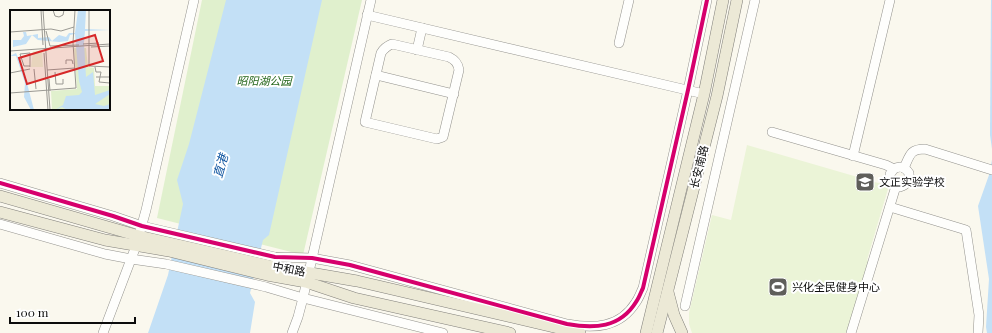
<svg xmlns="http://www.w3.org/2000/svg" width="992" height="333" font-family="'Playfair Display','Noto Sans SC',serif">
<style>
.green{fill:#e0f0cd}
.pitch{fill:#ebf4d7}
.water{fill:#c3e0f6}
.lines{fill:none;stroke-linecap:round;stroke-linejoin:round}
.minor-casing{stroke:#93928d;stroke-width:10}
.major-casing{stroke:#807f7a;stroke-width:12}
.minor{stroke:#fefefc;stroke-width:9}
.major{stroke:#ece9d6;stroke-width:11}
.cycleway-casing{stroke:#fff;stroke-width:6}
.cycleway{stroke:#d6006c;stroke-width:4}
.labels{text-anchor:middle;stroke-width:4;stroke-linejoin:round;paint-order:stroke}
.park-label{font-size:11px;font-style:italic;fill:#23651a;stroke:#fff}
.street-label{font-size:11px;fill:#0b0b0b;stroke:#fff}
.poi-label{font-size:11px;fill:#0b0b0b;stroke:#fff;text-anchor:start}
.water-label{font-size:12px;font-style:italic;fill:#1056a1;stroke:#fff}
.inset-road{fill:none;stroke:#9a9993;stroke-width:1}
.view{fill:#d62828;fill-opacity:0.15;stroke:#d62828;stroke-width:2}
.inset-edge{fill:none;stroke:#0b0b0b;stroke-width:2}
</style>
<rect width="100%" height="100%" fill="#faf8ee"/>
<!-- green -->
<polygon class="green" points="202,0 362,0 303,255 157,218"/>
<!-- pitch -->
<polygon class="pitch" points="747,145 885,185 888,189 867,260 869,261 847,333 692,333 689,324 689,313 712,215 731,220"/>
<!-- water -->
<g class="water">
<polygon points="226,0 322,0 269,235 263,240 250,293 255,302 250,333 148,333 168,275 183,204 177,180 189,144"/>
<polygon points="991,0 992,0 992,149 990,135"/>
<polygon points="992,160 992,333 987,333 986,327 989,279 978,206 989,175"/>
</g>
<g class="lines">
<defs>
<g id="minor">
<polyline points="367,15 704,94"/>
<polyline points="619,43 629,0"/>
<path d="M392,44l57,13c6,3 9,6 10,13l-16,67 -6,2 -72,-17 16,-69c3,-5 6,-7 11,-9z"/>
<polyline points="417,50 422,28"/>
<polyline points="376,75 454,94"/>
<path d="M772,132l114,33 8,4c6,-4 11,-2 15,4 1,7 -2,12 -9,14 -7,-1 -10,-5 -10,-13l4,-5"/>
<polyline points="853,156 890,0"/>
<path d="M904,168c6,-13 6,-19 21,-19l67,21"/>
<path d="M0,183l113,33 29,10 133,31 37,1 38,7 217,59c27,5 53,4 69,-22 3,-4 5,-10 7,-14l45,-198 19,-90"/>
<polyline points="890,207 966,230 979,315 978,333"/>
<polyline points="0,224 105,254 131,259 166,264 266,287 303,298 443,333"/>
<polyline points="685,306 755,0"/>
<polyline points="103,333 136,246 146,210 194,0"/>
<polyline points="292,333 298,317 303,298 371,0"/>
<polyline points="851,333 896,186"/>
</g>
<g id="major">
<polyline points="0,196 139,236 270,266 357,281 580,333"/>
<polyline points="0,212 105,240 169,251 267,275 306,282 354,298 510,333"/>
<polyline points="668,292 674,315 682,333"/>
<polyline points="646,333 704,94 723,0"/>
<polyline points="657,333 717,96 737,0"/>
</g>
</defs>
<!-- minor casing -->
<use href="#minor" class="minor-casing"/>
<!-- major casing -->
<use href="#major" class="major-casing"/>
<!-- minor -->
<use href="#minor" class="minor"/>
<!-- major -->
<use href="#major" class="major"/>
<defs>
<path id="cycleway" d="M0,183l113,33 29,10 133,31 37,1 38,7 217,59c27,5 53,4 69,-22 3,-4 5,-10 7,-14l45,-198 19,-90"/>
</defs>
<!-- cycleway casing -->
<use href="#cycleway" class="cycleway-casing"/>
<!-- cycleway -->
<use href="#cycleway" class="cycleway"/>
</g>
<!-- icons -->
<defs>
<symbol id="school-square" viewBox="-11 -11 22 22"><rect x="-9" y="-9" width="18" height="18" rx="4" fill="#5f5e5a" stroke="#fff"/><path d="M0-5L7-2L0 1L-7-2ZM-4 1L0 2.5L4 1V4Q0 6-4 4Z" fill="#fff"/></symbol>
<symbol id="stadium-square" viewBox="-11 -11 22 22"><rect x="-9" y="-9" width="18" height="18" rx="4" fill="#5f5e5a" stroke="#fff"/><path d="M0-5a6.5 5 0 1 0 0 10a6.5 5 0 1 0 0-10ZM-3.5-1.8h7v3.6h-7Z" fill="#fff"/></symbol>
</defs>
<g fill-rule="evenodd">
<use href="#school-square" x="854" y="171" width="22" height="22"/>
<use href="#stadium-square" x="767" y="276" width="22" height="22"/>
</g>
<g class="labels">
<!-- park labels -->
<g class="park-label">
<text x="264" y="85">昭阳湖公园</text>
</g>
<!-- street labels -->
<g class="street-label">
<text transform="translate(699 167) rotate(-76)" y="4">长安南路</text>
<text transform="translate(289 269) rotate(11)" y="4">中和路</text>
</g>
<!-- poi labels -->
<g class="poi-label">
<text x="879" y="186">文正实验学校</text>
<text x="792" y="291">兴化全民健身中心</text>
</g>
<!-- water labels -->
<g class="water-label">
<text transform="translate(221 166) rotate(-74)" y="4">直港</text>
</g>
</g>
<!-- overview -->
<g transform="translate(10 10)">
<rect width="100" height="100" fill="#faf8ee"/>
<path d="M64,38h12l2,19 6,1 1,18h15v24h-58l-1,-19 26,-2z" fill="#e0f0cd"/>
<path d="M23,41h9l1,16h-12z" fill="#ebf4d7"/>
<path d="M68,0h8l-1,19 25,1 -25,1 -1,12 2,34 7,-5 2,23 15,-5v4l-15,10 9,2 6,-2 -1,6h-42l-5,-3 -7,3 8,-5 3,-9 13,-1 3,-3 -3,-11 -4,-47 -5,1 -2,6 -9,1 -21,-2 -6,-5 -6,9 -13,3v-7h8l3,-4 -1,-4h3l1,4 11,-2v4l11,-1 3,4 7,-6 7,2 3,-4h6zM6,43l7,15 11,42h-3l-7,-13 1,-14 -9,-27h-6z" fill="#c3e0f6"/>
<path class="inset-road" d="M31,0l2,35M33,0l7,100M43,0l2,6 4,1 4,-2 1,-5M79,0v56l21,1M36,21l4,15 29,-1M0,22l41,-3 10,2 13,-4M73,34l16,-1M81,37l19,-1M0,41l100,-7M20,43l-10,1 4,12h6M20,43v14M34,43l4,57M56,54v-4h6l1,4M85,57l1,5h5l-2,10 11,1M24,59l2,20M37,60l28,-2M45,62l1,12h7v-5M0,63l20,-4M86,67h14M39,69l1,12M0,83l66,-5 -3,-45 2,-33"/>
<path class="view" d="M85,25l8,26 -76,23 -8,-26z"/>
<rect width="100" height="100" class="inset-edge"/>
</g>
<!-- scale -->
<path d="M10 317v6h125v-6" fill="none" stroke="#0b0b0b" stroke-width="2"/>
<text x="16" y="317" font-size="12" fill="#0b0b0b" stroke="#ffffff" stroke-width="3" paint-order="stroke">100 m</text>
</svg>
